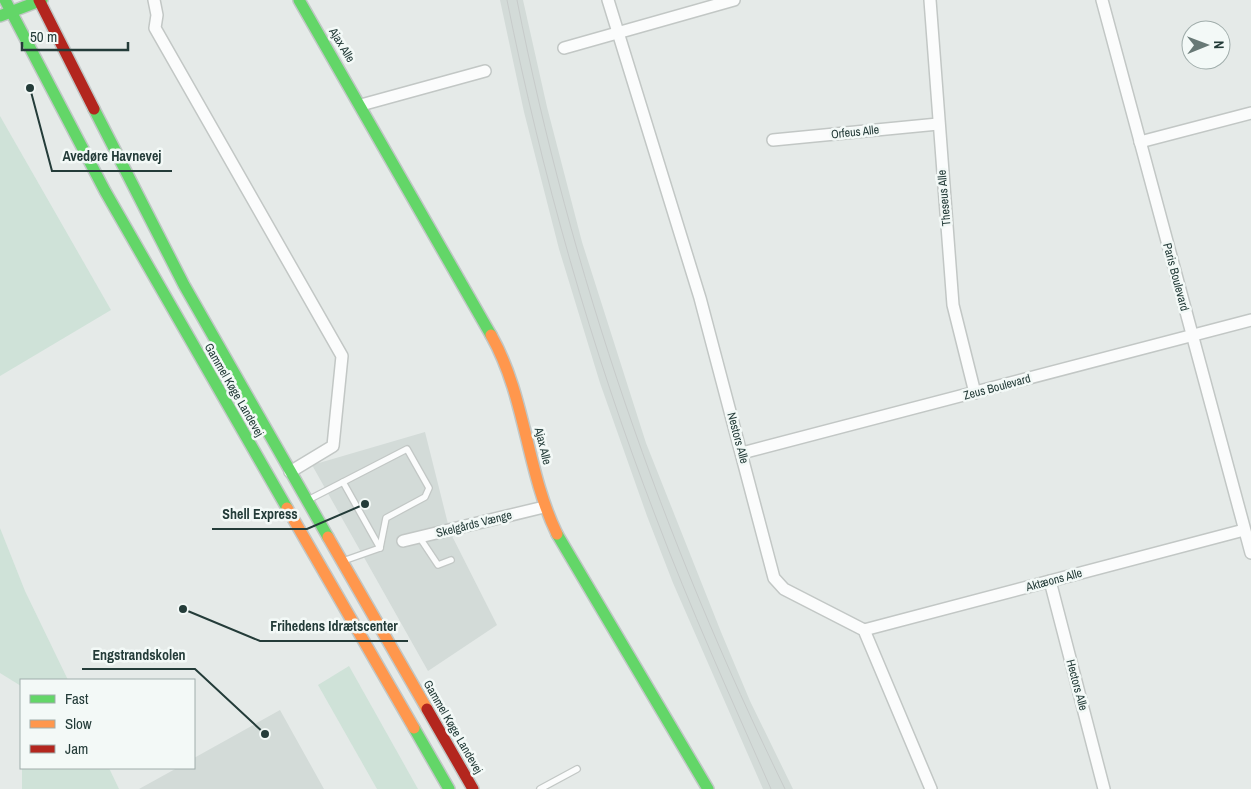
<svg xmlns="http://www.w3.org/2000/svg" width="1251" height="789" font-family="'Archivo Narrow',sans-serif">
<style>
.built{fill:#d3dbd8}
.green{fill:#cfe2d8}
.lines{fill:none;stroke-linecap:round;stroke-linejoin:round}
.lane-casing{stroke:#c2c7c5;stroke-width:8}
.street-casing{stroke:#c2c7c5;stroke-width:14}
.fast-casing{stroke:#c1c7c6;stroke-width:14}
.slow-casing{stroke:#c1c7c6;stroke-width:14}
.jam-casing{stroke:#c1c7c6;stroke-width:14}
.lane{stroke:#fbfcfc;stroke-width:5.5}
.street{stroke:#fbfcfc;stroke-width:11}
.fast{stroke:#63d668;stroke-width:11}
.slow{stroke:#ff974d;stroke-width:11}
.jam{stroke:#b3261e;stroke-width:11}
.tram{stroke:#c7cbca;stroke-width:1}
.labels{text-anchor:middle;stroke-width:5;stroke-linejoin:round;paint-order:stroke}
.street-label{font-size:12px;fill:#243c39;stroke:#f3f9f7}
.leader{fill:none;stroke:#243c39;stroke-width:2}
.callout-dot{fill:#243c39;stroke:#f3f9f7;stroke-width:2}
.callout-label{font-size:14px;text-anchor:middle;font-weight:bold;fill:#243c39;stroke:#f3f9f7;stroke-width:5;stroke-linejoin:round;paint-order:stroke}
</style>
<rect width="100%" height="100%" fill="#e5eae8"/>
<!-- built -->
<g class="built">
<polygon points="500,0 523,0 547,107 582,242 646,443 721,632 750,701 793,789 763,789 673,583 647,516 600,383 559,249 524,112"/>
<polygon points="425,432 450,532 497,625 428,671 312,465"/>
<polygon points="280,710 324,789 139,789 177,768 194,768 194,758"/>
</g>
<!-- green -->
<g class="green">
<polygon points="0,116 111,310 0,376"/>
<polygon points="0,528 25,591 68,680 21,680 21,686 0,673"/>
<polygon points="349,666 418,789 377,789 318,685"/>
<polygon points="22,768 109,768 119,789 22,789"/>
</g>
<g class="lines">
<defs>
<g id="lane">
<polyline points="343,482 407,449 429,488 425,497 386,518 380,548"/>
<polyline points="308,500 343,482 380,548 343,561"/>
<polyline points="420,538 438,565 451,560"/>
<polyline points="540,789 577,769"/>
</g>
<g id="street">
<polyline points="154,0 157,15 155,28 342,356 333,446 290,472"/>
<polyline points="608,0 700,298 774,578 784,589 864,630 931,789"/>
<polyline points="930,0 953,305 975,393"/>
<polyline points="1102,0 1251,553"/>
<polyline points="564,48 734,0"/>
<polyline points="361,105 485,71"/>
<polyline points="773,140 938,124"/>
<polyline points="1140,142 1251,113"/>
<polyline points="742,453 1251,320"/>
<polyline points="403,541 544,507"/>
<polyline points="1050,581 1104,789"/>
<polyline points="864,630 1244,530"/>
</g>
<g id="fast">
<polyline points="5,0 105,191 287,508"/>
<polyline points="299,0 491,335"/>
<polyline points="0,16 42,0"/>
<polyline points="94,109 184,285 328,537"/>
<polyline points="557,534 708,789"/>
<polyline points="414,728 449,789"/>
</g>
<g id="slow">
<path d="M491,335c35,62 35,135 66,199"/>
<polyline points="287,508 414,728"/>
<polyline points="328,537 427,709"/>
</g>
<g id="jam">
<polyline points="39,0 94,109"/>
<polyline points="427,709 473,789"/>
</g>
</defs>
<!-- lane casing -->
<use href="#lane" class="lane-casing"/>
<!-- street casing -->
<use href="#street" class="street-casing"/>
<!-- fast casing -->
<use href="#fast" class="fast-casing"/>
<!-- slow casing -->
<use href="#slow" class="slow-casing"/>
<!-- jam casing -->
<use href="#jam" class="jam-casing"/>
<!-- lane -->
<use href="#lane" class="lane"/>
<!-- street -->
<use href="#street" class="street"/>
<!-- fast -->
<use href="#fast" class="fast"/>
<!-- slow -->
<use href="#slow" class="slow"/>
<!-- jam -->
<use href="#jam" class="jam"/>
<!-- tram -->
<g class="tram">
<path d="M507,0c35,175 84,348 148,515 35,93 76,183 116,274"/>
<path d="M517,0c54,274 145,538 268,789"/>
</g>
</g>
<g class="labels">
<!-- street labels -->
<g class="street-label">
<text transform="translate(342 45) rotate(59)" y="4">Ajax Alle</text>
<text transform="translate(855 132) rotate(-6)" y="4">Orfeus Alle</text>
<text transform="translate(944 198) rotate(-95)" y="4">Theseus Alle</text>
<text transform="translate(1176 277) rotate(75)" y="4">Paris Boulevard</text>
<text transform="translate(997 387) rotate(-15)" y="4">Zeus Boulevard</text>
<text transform="translate(234 390) rotate(60)" y="4">Gammel Køge Landevej</text>
<text transform="translate(738 438) rotate(75)" y="4">Nestors Alle</text>
<text transform="translate(543 446) rotate(76)" y="4">Ajax Alle</text>
<text transform="translate(474 524) rotate(-14)" y="4">Skelgårds Vænge</text>
<text transform="translate(1054 580) rotate(-15)" y="4">Aktæons Alle</text>
<text transform="translate(1077 685) rotate(75)" y="4">Hectors Alle</text>
<text transform="translate(453 727) rotate(60)" y="4">Gammel Køge Landevej</text>
</g>
</g>
<!-- callouts -->
<path class="leader" d="M30 88L52 171H172M365 504L307 529H212M183 609L260 641H408M265 734L195 669H82"/>
<g class="callout-dot">
<circle cx="30" cy="88" r="5"/>
<circle cx="365" cy="504" r="5"/>
<circle cx="183" cy="609" r="5"/>
<circle cx="265" cy="734" r="5"/>
</g>
<g class="callout-label">
<text x="112" y="161">Avedøre Havnevej</text>
<text x="260" y="519">Shell Express</text>
<text x="334" y="631">Frihedens Idrætscenter</text>
<text x="139" y="660">Engstrandskolen</text>
</g>
<!-- legend -->
<rect x="20" y="679" width="175" height="90" fill="#f3f9f7" stroke="#a0adab"/>
<rect x="30" y="695" width="25" height="8" fill="#63d668" stroke="#a0adab"/>
<text x="65" y="704" font-size="15" fill="#243c39">Fast</text>
<rect x="30" y="720" width="25" height="8" fill="#ff974d" stroke="#a0adab"/>
<text x="65" y="729" font-size="15" fill="#243c39">Slow</text>
<rect x="30" y="745" width="25" height="8" fill="#b3261e" stroke="#a0adab"/>
<text x="65" y="754" font-size="15" fill="#243c39">Jam</text>
<!-- north arrow -->
<g transform="translate(1206 45) rotate(89)"><circle r="24" fill="#f3f9f7" stroke="#a0adab"/>
<path d="M0-4L9 19L0 12L-9 19Z" fill="#687976"/>
<text y="-8" font-size="14" font-weight="bold" text-anchor="middle" fill="#243c39">N</text>
</g>
<!-- scale -->
<path d="M22 42v8h106v-8" fill="none" stroke="#243c39" stroke-width="2.5"/>
<text x="30" y="42" font-size="15" fill="#243c39" stroke="#f3f9f7" stroke-width="4" paint-order="stroke">50 m</text>
</svg>
